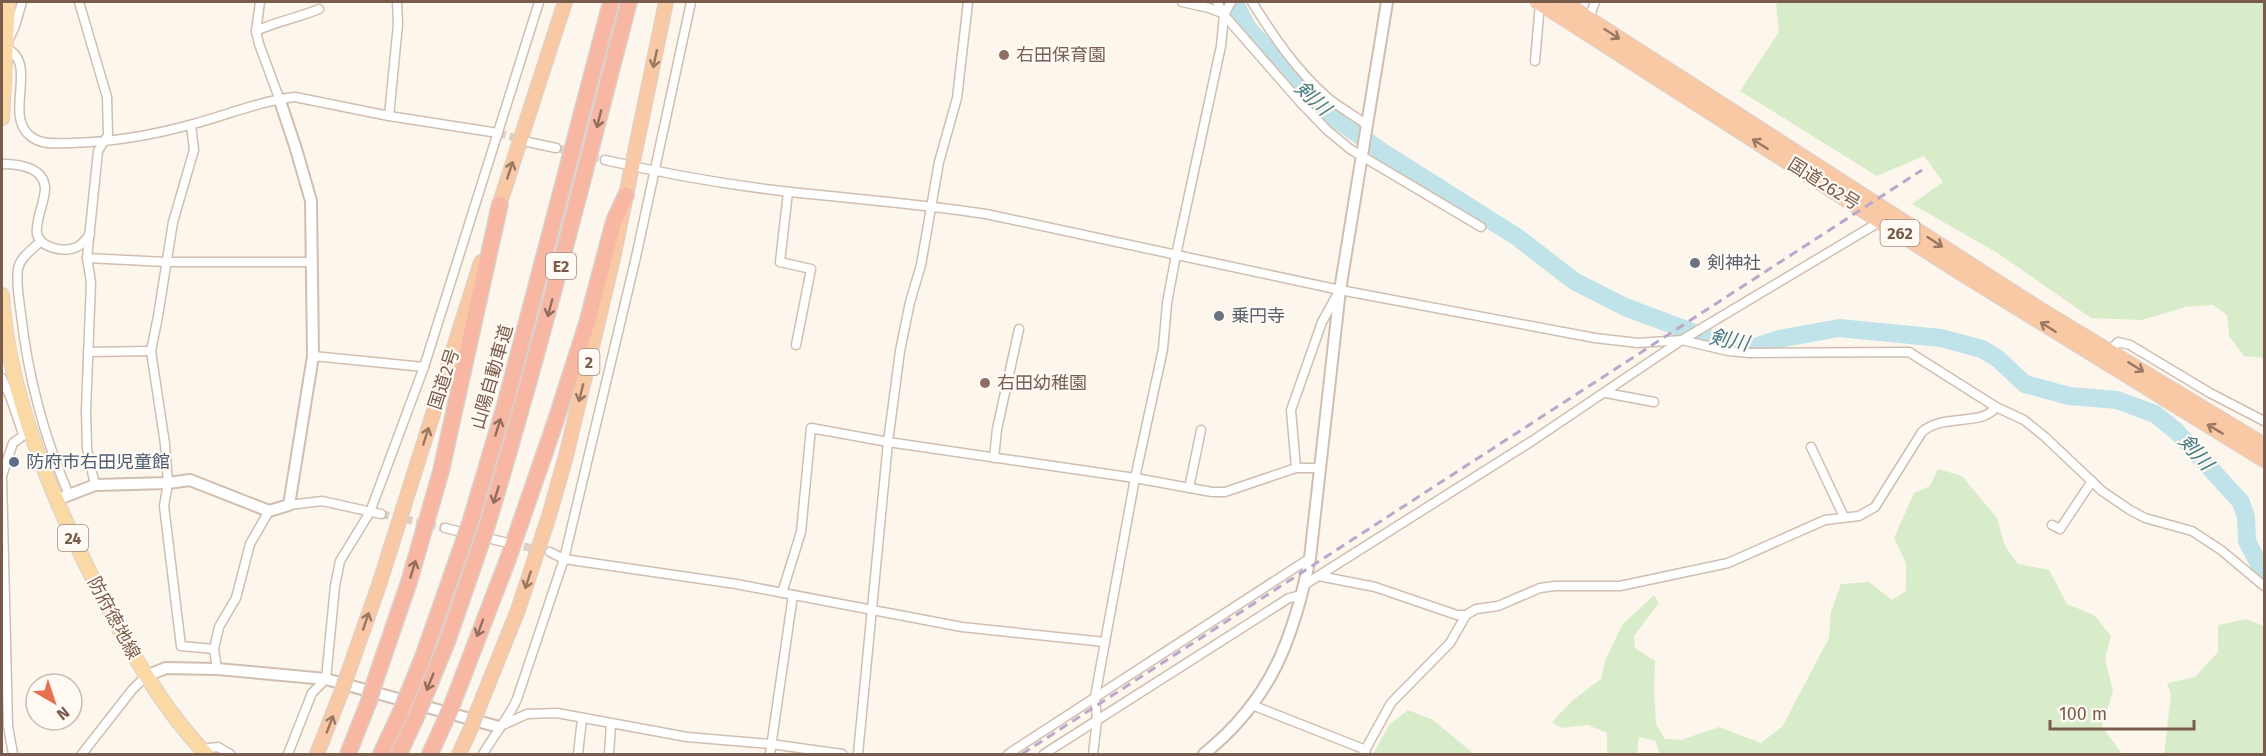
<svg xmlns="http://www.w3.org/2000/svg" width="2266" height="756" font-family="'Fira Sans','Noto Sans JP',sans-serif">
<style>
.green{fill:#d8ecc9}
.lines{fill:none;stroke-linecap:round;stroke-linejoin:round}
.river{stroke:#bfe3e8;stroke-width:18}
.minor-tunnel{stroke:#dcd0c4;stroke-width:8;stroke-dasharray:8 4;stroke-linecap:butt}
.minor-casing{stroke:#d1beb0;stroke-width:11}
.tertiary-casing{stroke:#d1beb0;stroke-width:14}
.primary-casing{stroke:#dad1cd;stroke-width:16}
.trunk-casing{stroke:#dad1cd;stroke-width:16}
.motorway-casing{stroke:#dad1cd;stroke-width:18}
.minor{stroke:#fff;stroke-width:8}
.tertiary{stroke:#fff;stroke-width:10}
.primary{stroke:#fbd9a5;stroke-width:14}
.trunk{stroke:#f9c8a4;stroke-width:14}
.motorway{stroke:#f7b7a3;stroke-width:15}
.rail{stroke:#b9a8c9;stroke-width:3;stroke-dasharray:9 6;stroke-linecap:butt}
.trunk-bridge-casing{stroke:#dad1cd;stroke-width:16;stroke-linecap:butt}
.motorway-bridge-casing{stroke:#dad1cd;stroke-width:18;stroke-linecap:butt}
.trunk-bridge{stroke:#f9c8a4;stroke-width:14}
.motorway-bridge{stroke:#f7b7a3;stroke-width:15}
.oneway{stroke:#9a7763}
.oneway2{stroke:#936e5e}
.education-dot{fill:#8d6e63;stroke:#fffaf3;stroke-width:2}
.worship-dot{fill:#6b7280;stroke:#fffaf3;stroke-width:2}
.service-dot{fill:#5c6f8a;stroke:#fffaf3;stroke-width:2}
.labels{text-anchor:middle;stroke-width:4.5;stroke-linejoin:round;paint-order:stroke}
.shield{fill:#fffaf3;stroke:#a28b7f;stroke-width:1.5}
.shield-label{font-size:16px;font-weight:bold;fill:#7a5c4d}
.education-label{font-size:18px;fill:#785e54;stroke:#fffaf3;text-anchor:start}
.street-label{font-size:18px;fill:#7a5c4d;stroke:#fffaf3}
.worship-label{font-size:18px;fill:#5b616d;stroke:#fffaf3;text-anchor:start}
.service-label{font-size:18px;fill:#4e5e75;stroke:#fffaf3;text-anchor:start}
.water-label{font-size:20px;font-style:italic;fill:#437c86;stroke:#fffaf3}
</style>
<rect width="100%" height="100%" fill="#fdf6ec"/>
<!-- green -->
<g class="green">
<polygon points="1776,2 2264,2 2264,358 2244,356 2229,336 2227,315 2213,305 2185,307 2142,320 2091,318 1999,254 1912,204 1943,182 1924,156 1877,176 1740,91 1779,32"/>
<polygon points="1938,469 1962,476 1997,518 2005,546 2018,564 2049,570 2067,604 2094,615 2111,636 2105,659 2113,691 2102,726 2122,754 1660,754 1655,741 1639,737 1637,754 1607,754 1607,733 1588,725 1562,728 1552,722 1573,700 1601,679 1605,661 1622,625 1654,595 1659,603 1634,636 1635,648 1655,661 1654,691 1656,724 1665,739 1681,740 1719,727 1761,743 1782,727 1829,638 1831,612 1841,584 1869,582 1892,600 1906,591 1906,563 1894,538 1914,493 1930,486"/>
<polygon points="2246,619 2264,626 2264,754 2164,754 2171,695 2167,683 2195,677 2218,652 2218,625"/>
<polygon points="1408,710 1433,720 1474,754 1373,754 1389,725"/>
</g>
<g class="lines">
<!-- river -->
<polyline class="river" points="1234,2 1248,28 1314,103 1381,151 1517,237 1574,281 1625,307 1724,344 1755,347 1779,339 1839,328 1941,338 1982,349 1997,358 2025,384 2069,396 2117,400 2155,414 2176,431 2241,502 2246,517 2247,541 2264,574"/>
<!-- minor-tunnel -->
<g class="minor-tunnel">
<polyline points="498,133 523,140"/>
<polyline points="556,148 605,160"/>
<polyline points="381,514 445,528"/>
<polyline points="512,544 540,550"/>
</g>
<defs>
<g id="minor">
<path d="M22,2l-7,24 -10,22c34,13 0,64 23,86 12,12 28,9 43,9 41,-1 83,-8 122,-19 34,-9 67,-23 102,-27l94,19 109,17"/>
<polyline points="79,2 107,97 108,135 98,151 87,258 91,282 86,410 87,449 95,485"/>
<polyline points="260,2 256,31 259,44 279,98"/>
<polyline points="1182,2 1209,8 1224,14"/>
<polyline points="1217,2 1224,15 1301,103 1327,130 1350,149 1481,227"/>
<path d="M1252,2c22,35 44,68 76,96 12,10 26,17 39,27"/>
<polyline points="1588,21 1595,2"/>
<path d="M256,31c21,-10 42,-13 63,-22"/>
<polyline points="1535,61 1540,3"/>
<polyline points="389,116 398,24 397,2"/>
<polyline points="191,125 194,150 173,222 158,316 151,351 165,444 168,483 164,506 181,646 214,649 217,669"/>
<polyline points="528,142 556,148"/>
<path d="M605,160c61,14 123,25 185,32 66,7 131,12 196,22l354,76 255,48 43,5 44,-3 46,11 22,2 159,-1 87,55 28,13 21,17 57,54 28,19 15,8 47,13 29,19 43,36"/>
<path d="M2,164c16,0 42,3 43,24 0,9 -4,19 -6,28 -1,5 -3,12 -2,18 4,14 27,19 40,13 5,-2 9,-8 13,-13"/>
<polyline points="788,192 780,262 811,269 796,345"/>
<path d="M41,241c-8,8 -21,16 -23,28 -2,14 1,31 3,45 7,63 23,123 48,181"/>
<polyline points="87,258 166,262 312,262"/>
<polyline points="2110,351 2118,342 2130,345 2210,393 2264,421"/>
<polyline points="88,352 151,351"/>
<polyline points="313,356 424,367"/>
<polyline points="2,378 11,399 23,434"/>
<polyline points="1606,393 1654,402"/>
<polyline points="1811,447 1844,517"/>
<polyline points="994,458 997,429 1019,329"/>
<polyline points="1296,468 1291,410 1322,322 1338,293"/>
<polyline points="1189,488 1201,430"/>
<polyline points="289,505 322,501 381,514"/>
<polyline points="2052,525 2060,529 2092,481"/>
<polyline points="445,528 504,542"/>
<polyline points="550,552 564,559 736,584 962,627 1105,642"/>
<polyline points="1319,576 1375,587 1457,615 1466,615"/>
<polyline points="1304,585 1532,441 1682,340 1881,221"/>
<polyline points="782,593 801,532 811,428 888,442 1135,478 1212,492 1225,492 1296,468 1319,468"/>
<polyline points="214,649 219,627 236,598 250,544 269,511"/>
<polyline points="1252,705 1366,750"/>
<polyline points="505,724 527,714 557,713 687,737 771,744 842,754"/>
<polyline points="200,749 218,747 230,754"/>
<polyline points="13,754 8,726 2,476 13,443 31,430"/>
<polyline points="82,754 132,690 146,676"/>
<polyline points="288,754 312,693 326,679 335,586 340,561 370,512 424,367 539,2"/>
<path d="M483,754c11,-19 25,-35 34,-55l47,-140 72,-302 55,-255"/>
<polyline points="578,754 582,719"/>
<polyline points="609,754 611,724"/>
<polyline points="770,754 793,595"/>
<polyline points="858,754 888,442 900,351 910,302 921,265 939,162 957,98 968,2"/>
<polyline points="1008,754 1310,558"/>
<polyline points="1044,754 1289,598 1302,595"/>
<polyline points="1093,754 1097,720 1095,697 1135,478 1163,349 1167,303 1176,255 1221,46 1224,15 1231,2"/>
<path d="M1363,754l28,-51 59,-60 16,-28 10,-6 22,-3 42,-18 15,-2h65l108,-23 97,-43 34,-4 16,-9 47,-75c20,-19 60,-5 74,-25"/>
</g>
<g id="tertiary">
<polyline points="56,500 95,485 168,483 190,480 269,511 289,505 313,356 311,201 296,149 279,98"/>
<polyline points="146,676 166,668 217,669 326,679 499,727"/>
<path d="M1204,754c67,-54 89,-114 106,-196l30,-268 47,-288"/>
</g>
<g id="primary">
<polyline points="2,118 8,2"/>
<path d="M2,295c6,100 52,207 97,296 30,58 62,116 107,163"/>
</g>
<g id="trunk">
<polyline points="1538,2 1956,270 2264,460"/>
<polyline points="1563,2 2038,308 2264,445"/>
<polyline points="497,212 565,2"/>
<polyline points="347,676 379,585 481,262"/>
<polyline points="477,712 518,610 549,516 566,456 612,263 666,2"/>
<polyline points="317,754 341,693"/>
<polyline points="459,754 471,728"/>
</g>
<g id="motorway">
<polyline points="470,523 505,405 611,2"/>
<path d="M486,529c53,-175 97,-351 143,-527"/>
<polyline points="374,684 409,582 441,471 500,204"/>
<polyline points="452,705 508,559 556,420 587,323 614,221 626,195"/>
<polyline points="348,754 369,701"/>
<polyline points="381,754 401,711"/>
<polyline points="399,754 417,715"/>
<polyline points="430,754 445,721"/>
</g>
</defs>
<!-- minor casing -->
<use href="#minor" class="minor-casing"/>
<!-- tertiary casing -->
<use href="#tertiary" class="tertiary-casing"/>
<!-- primary casing -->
<use href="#primary" class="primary-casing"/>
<!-- trunk casing -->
<use href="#trunk" class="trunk-casing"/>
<!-- motorway casing -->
<use href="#motorway" class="motorway-casing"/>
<!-- minor -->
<use href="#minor" class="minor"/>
<!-- tertiary -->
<use href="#tertiary" class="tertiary"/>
<!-- primary -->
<use href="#primary" class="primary"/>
<!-- trunk -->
<use href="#trunk" class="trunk"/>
<!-- motorway -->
<use href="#motorway" class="motorway"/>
<!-- rail -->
<polyline class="rail" points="1022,754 1922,170"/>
<defs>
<g id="trunk-bridge">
<polyline points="341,693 347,676"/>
<polyline points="471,728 477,712"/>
</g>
<g id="motorway-bridge">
<polyline points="369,701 374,684"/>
<polyline points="401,711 423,657 470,523"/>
<polyline points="417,715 447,642 486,529"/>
<polyline points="445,721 452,705"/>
</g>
</defs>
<!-- trunk-bridge casing -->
<use href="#trunk-bridge" class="trunk-bridge-casing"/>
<!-- motorway-bridge casing -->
<use href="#motorway-bridge" class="motorway-bridge-casing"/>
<!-- trunk-bridge -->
<use href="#trunk-bridge" class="trunk-bridge"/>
<!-- motorway-bridge -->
<use href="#motorway-bridge" class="motorway-bridge"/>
</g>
<!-- one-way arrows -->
<defs><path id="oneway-shaft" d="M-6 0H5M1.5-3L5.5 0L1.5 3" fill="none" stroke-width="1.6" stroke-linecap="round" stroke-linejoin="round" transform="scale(1.5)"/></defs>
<g class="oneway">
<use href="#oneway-shaft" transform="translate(1612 34) rotate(33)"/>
<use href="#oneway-shaft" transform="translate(655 59) rotate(102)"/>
<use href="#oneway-shaft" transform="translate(1760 144) rotate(-148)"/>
<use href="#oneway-shaft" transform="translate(510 170) rotate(-72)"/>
<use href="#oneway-shaft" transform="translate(1935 242) rotate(33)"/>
<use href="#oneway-shaft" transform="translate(2048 327) rotate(-148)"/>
<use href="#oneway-shaft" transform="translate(2136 367) rotate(32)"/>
<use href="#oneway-shaft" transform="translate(581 393) rotate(104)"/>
<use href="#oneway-shaft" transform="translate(2215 429) rotate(-149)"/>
<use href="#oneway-shaft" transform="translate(426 436) rotate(-72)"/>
<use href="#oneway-shaft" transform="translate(528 580) rotate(108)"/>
<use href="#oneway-shaft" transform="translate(366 621) rotate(-71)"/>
<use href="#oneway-shaft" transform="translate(330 724) rotate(-69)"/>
</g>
<g class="oneway2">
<use href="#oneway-shaft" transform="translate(599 119) rotate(104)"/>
<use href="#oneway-shaft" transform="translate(550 308) rotate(105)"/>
<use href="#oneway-shaft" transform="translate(498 427) rotate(-73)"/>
<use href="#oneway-shaft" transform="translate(496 495) rotate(107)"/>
<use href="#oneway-shaft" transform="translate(413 569) rotate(-73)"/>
<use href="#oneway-shaft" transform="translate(480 628) rotate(110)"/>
<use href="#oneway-shaft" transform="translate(430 682) rotate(112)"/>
</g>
<!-- markers -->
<g class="education-dot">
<circle cx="1004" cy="55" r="6"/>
<circle cx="985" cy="383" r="6"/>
</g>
<g class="worship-dot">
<circle cx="1695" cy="263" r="6"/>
<circle cx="1219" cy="316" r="6"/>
</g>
<circle class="service-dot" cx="14" cy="462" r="6"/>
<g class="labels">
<!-- shield labels -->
<g class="shield">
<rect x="1880.5" y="220" width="39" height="26" rx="4.5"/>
<rect x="546" y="253" width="30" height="26" rx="4.5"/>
<rect x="578.5" y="349" width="21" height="26" rx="4.5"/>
<rect x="58" y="525" width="30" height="26" rx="4.5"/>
</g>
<g class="shield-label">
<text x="1900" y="239">262</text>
<text x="561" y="272">E2</text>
<text x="589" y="368">2</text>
<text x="73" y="544">24</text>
</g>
<!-- education labels -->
<g class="education-label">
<text x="1016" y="61">右田保育園</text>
<text x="997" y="389">右田幼稚園</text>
</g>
<!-- street labels -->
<g class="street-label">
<text transform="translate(1824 184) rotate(32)" y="6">国道262号</text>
<text transform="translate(492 377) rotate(-74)" y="6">山陽自動車道</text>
<text transform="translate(444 379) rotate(-72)" y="6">国道2号</text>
<text transform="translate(114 618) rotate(62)" y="6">防府徳地線</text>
</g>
<!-- worship labels -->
<g class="worship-label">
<text x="1707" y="269">剣神社</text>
<text x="1231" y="322">乗円寺</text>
</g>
<!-- service labels -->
<g class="service-label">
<text x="26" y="468">防府市右田児童館</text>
</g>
<!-- water labels -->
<g class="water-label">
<text transform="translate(1313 98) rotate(43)" y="7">剣川</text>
<text transform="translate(1729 340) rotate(11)" y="7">剣川</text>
<text transform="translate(2196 452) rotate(48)" y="7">剣川</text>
</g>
</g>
<!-- border -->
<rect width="2266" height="756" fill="none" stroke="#7a5c4d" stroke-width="6"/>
<!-- north arrow -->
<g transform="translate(54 702) rotate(141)"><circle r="28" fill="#fffaf3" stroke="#cabbb1" stroke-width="1.5"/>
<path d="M0-4.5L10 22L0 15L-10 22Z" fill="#e76f51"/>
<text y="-9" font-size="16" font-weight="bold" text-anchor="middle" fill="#7a5c4d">N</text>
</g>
<!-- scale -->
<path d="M2050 720v9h144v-9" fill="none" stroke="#7a5c4d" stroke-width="3"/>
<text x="2059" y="720" font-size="18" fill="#7a5c4d" stroke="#fffaf3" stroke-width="4.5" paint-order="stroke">100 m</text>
</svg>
